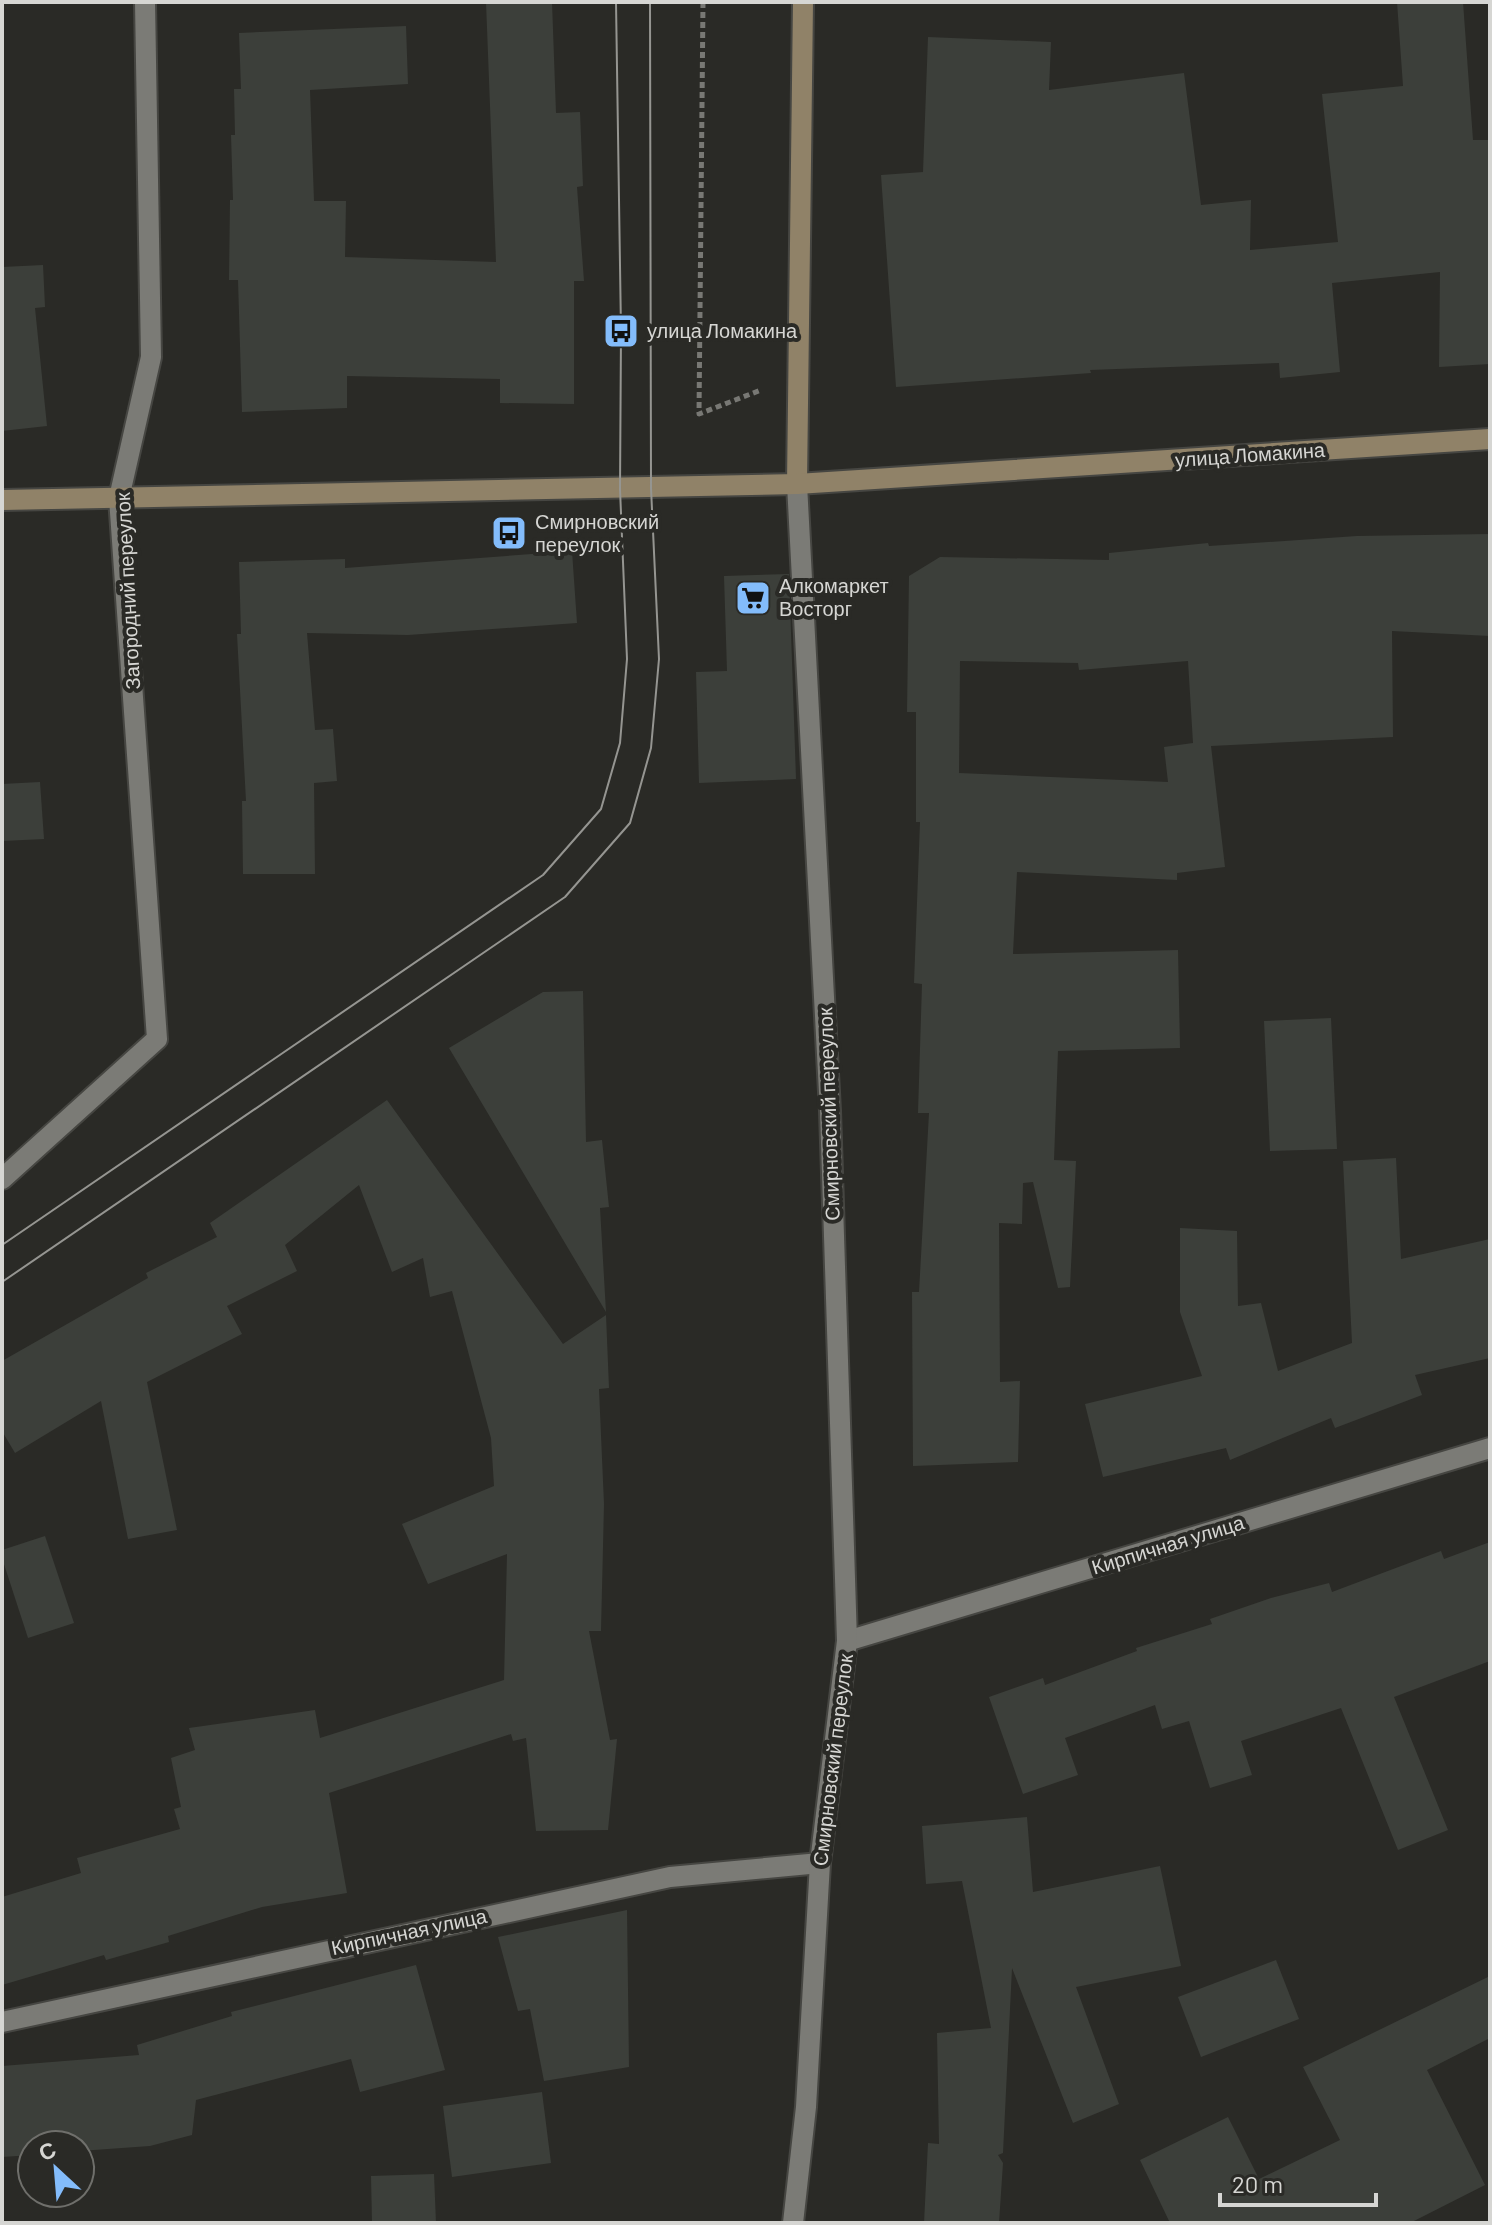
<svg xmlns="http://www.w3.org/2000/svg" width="1492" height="2225" font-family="Barlow,sans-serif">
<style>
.building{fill:#3c3f3a;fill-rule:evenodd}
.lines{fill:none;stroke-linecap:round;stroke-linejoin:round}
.street-casing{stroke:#464642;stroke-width:24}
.secondary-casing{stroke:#464642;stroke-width:24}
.path{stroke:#787874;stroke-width:5;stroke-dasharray:6 4;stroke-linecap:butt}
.street{stroke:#7b7b76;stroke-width:20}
.secondary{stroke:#908268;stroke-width:20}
.tram{stroke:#959591;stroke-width:2}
.labels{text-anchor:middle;stroke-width:8;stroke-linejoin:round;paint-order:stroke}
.poi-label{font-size:20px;fill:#d6d6d3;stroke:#2a2a26;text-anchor:start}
.street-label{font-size:20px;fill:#d6d6d3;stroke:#2a2a26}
</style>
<rect width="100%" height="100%" fill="#2a2a26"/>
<!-- building -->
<g class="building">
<polygon points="486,2 552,2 556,113 580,112 583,186 577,187 584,281 574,281 574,404 500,403 500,379 347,376 347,408 242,412 238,280 229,280 230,200 233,200 231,135 235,135 234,89 241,89 239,33 406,26 408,84 310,90 314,201 346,201 345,257 496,262"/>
<polygon points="1397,2 1463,2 1473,140 1490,140 1490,364 1439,367 1440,272 1332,283 1340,372 1280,378 1279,363 1090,370 1091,373 896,387 881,175 923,172 928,37 1051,42 1049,90 1184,73 1201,205 1251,200 1250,250 1338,242 1322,94 1403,86"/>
<polygon points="43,265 45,307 35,308 47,426 2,431 2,267"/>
<path d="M1490,534v102l-98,-5 1,106 -182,9 14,121 -48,6v7l-160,-8 -4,82 165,-4 2,98 -122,3 -4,109 22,1 -6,126 -12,1 -25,-106 -10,1 -1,41 -23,-1 1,159 20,-1 -2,81 -105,4 -1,-174h7l10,-179h-11l4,-129 -8,-1 6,-161h-4v-110h-9l2,-136 31,-19 169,3v-7l99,-10 1,3 148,-10zM960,661l118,2 1,7 109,-9 5,82 -29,4 4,35 -209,-9z"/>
<polygon points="572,551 577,623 408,635 307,633 315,730 333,729 337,781 314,783 315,874 243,874 242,801 246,801 237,634 241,634 239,562 345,559 345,568"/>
<polygon points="789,574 796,779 699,783 696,672 727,671 724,576"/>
<polygon points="40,782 44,839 2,841 2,784"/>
<polygon points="583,991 586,1142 602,1140 609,1207 600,1208 606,1312 449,1048 543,992"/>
<polygon points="1331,1018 1337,1149 1270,1151 1264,1021"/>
<polygon points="387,1100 563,1344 606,1315 609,1388 599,1389 604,1504 601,1631 589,1631 610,1740 617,1739 608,1830 536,1831 526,1738 513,1741 511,1734 329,1793 347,1893 262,1907 168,1936 169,1942 106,1960 104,1955 2,1985 2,1897 81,1873 77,1858 180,1829 174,1809 181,1807 171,1758 195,1750 189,1728 315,1710 320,1738 504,1680 507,1554 428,1584 402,1524 494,1486 491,1438 452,1291 430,1297 423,1258 392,1272 359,1185 285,1245 297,1271 227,1306 242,1334 147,1382 177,1530 128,1539 101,1401 15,1453 2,1431 2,1361 148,1278 146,1273 217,1237 210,1223"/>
<polygon points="1396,1158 1401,1259 1490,1239 1490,1358 1415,1375 1422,1395 1335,1428 1331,1418 1230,1460 1226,1448 1103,1477 1085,1404 1202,1376 1180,1312 1180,1228 1237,1231 1238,1306 1261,1303 1278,1371 1352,1343 1343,1161"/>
<polygon points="45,1536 74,1623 28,1638 2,1558 2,1550"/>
<polygon points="1490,1542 1490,1661 1394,1697 1448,1830 1398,1850 1341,1708 1241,1741 1252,1775 1210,1788 1189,1721 1162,1729 1155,1705 1065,1738 1078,1775 1023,1794 989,1697 1043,1678 1045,1685 1137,1651 1136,1648 1212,1624 1210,1619 1271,1598 1329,1583 1332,1592 1441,1551 1444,1559"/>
<polygon points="1027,1817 1033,1892 1160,1866 1181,1966 1076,1987 1119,2104 1073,2123 1012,1968 1003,2153 998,2155 1003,2163 999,2223 924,2223 928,2143 939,2144 937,2033 991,2028 962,1881 926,1884 922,1826"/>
<polygon points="627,1910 629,2067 544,2081 530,2009 518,2011 498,1937"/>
<polygon points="1276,1960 1299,2019 1201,2057 1178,1997"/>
<polygon points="416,1965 445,2070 360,2092 351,2059 196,2100 192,2135 150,2146 80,2151 80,2145 32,2145 32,2155 2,2157 2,2066 139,2055 137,2045 232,2016 231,2012"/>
<polygon points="1490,1976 1490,2038 1427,2070 1485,2185 1410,2223 1170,2223 1140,2160 1228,2117 1259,2179 1340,2140 1303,2067"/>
<polygon points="542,2092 551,2163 452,2177 443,2106"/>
<polygon points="434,2174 436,2223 372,2223 371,2176"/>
</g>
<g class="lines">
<defs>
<g id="street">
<polyline points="2,1179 157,1039 119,498 151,357 145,2"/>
<polyline points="847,1641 1490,1448"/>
<polyline points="2,2022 670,1877 820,1863"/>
<polyline points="793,2223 806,2107 820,1863 847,1641 830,1111 797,484"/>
</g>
<g id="secondary">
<polyline points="797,484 803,2"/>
<polyline points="2,500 797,484 1490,439"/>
</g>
</defs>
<!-- street casing -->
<use href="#street" class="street-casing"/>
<!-- secondary casing -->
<use href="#secondary" class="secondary-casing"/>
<!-- path -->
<polyline class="path" points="703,2 699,414 761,390"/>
<!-- street -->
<use href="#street" class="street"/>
<!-- secondary -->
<use href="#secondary" class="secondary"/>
<!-- tram -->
<g class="tram">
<polyline points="2,1245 543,875 601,809 620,743 627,659 620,489 621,331 616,2"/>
<polyline points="2,1282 565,897 630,823 651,748 659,659 651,488 650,2"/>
</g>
</g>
<!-- icons -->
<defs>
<symbol id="bus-square" viewBox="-11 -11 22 22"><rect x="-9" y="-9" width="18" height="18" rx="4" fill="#83bcfb" stroke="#2a2a26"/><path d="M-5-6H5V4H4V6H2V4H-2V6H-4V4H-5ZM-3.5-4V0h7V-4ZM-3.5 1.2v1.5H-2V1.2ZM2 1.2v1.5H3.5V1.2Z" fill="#111"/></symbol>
<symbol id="supermarket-square" viewBox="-11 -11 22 22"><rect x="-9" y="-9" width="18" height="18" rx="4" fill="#83bcfb" stroke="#2a2a26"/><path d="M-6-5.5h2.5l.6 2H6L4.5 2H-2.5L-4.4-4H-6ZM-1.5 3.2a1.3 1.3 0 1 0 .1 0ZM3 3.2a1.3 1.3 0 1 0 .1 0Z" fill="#111"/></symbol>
</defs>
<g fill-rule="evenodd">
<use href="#bus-square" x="601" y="311" width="40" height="40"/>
<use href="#bus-square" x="489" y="513" width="40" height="40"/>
<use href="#supermarket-square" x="733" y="578" width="40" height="40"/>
</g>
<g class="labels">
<!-- poi labels -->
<g class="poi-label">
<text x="647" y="338">улица Ломакина</text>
<text x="535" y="529">Смирновский<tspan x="535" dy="23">переулок</tspan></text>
<text x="779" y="593">Алкомаркет<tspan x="779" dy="23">Восторг</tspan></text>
</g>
<!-- street labels -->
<g class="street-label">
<text transform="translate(1250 455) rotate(-4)" y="7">улица Ломакина</text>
<text transform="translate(128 591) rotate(-93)" y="7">Загородний переулок</text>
<text transform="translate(829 1114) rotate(-92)" y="7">Смирновский переулок</text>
<text transform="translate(1168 1545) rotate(-17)" y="7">Кирпичная улица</text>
<text transform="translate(833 1760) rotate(-83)" y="7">Смирновский переулок</text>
<text transform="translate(409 1932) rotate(-12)" y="7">Кирпичная улица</text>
</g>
</g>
<!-- border -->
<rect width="1492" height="2225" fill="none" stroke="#d6d6d3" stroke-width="8"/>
<!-- north arrow -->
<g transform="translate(56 2169) rotate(334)"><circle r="38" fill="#2a2a26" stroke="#6f6f6b" stroke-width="2"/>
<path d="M0-6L14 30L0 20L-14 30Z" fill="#83bcfb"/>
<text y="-12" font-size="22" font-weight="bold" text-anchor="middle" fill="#d6d6d3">С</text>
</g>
<!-- scale -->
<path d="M1220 2193v12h156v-12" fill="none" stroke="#d6d6d3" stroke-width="4"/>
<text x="1232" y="2193" font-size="24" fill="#d6d6d3" stroke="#2a2a26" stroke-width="6" paint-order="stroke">20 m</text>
</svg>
